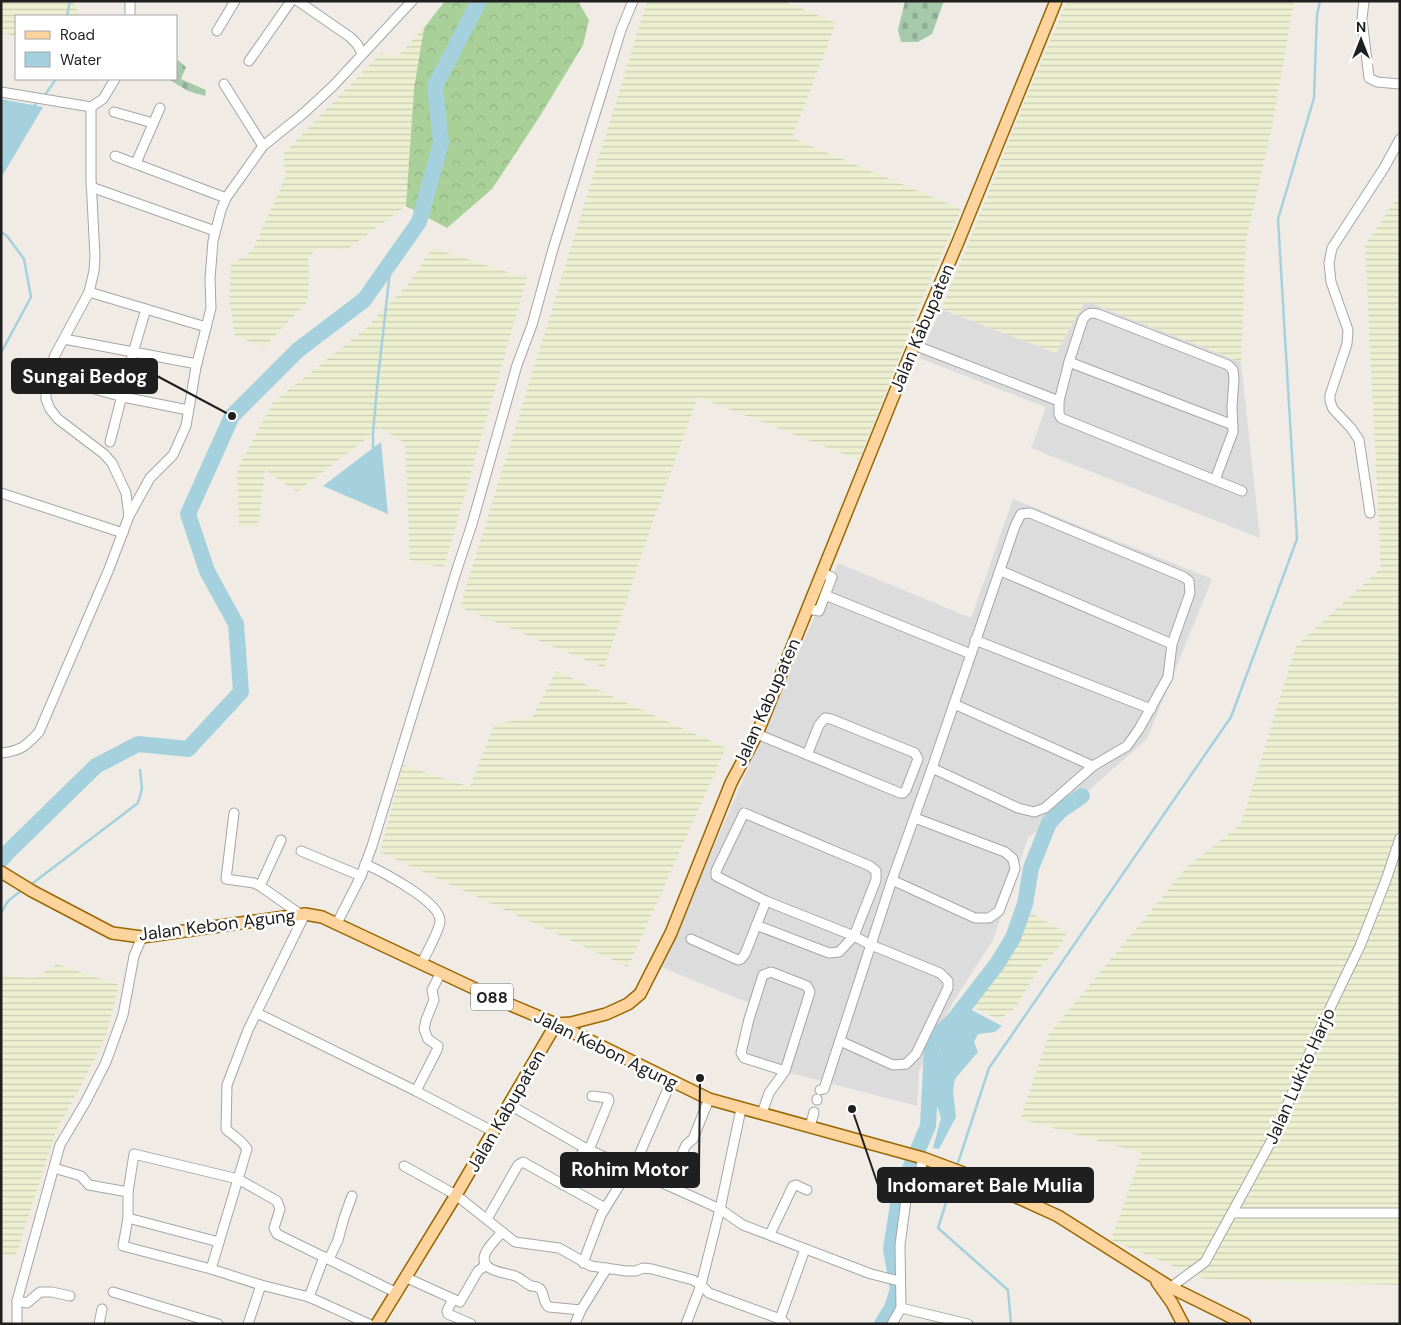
<svg xmlns="http://www.w3.org/2000/svg" width="1401" height="1325" font-family="'DM Sans',sans-serif">
<style>
.residential{fill:#dddcdc}
.farmland{fill:url(#farmland-rules)}
.forest{fill:url(#forest-crowns)}
.cemetery{fill:url(#cemetery-stones)}
.water{fill:#a5d1de}
.lines{fill:none;stroke-linecap:round;stroke-linejoin:round}
.stream{stroke:#a5d1de;stroke-width:2.5}
.river{stroke:#a5d1de;stroke-width:16}
.minor-casing{stroke:#a6a6a6;stroke-width:11}
.major-casing{stroke:#9a6800;stroke-width:14}
.minor{stroke:#fff;stroke-width:9}
.major{stroke:#fdd49d;stroke-width:11}
.labels{text-anchor:middle;stroke-width:5;stroke-linejoin:round;paint-order:stroke}
.shield{fill:#fff;stroke:#626262;stroke-width:1}
.shield-label{font-size:16px;font-weight:bold;fill:#1f1f1f}
.street-label{font-size:18px;fill:#1f1f1f;stroke:#fff}
.leader{fill:none;stroke:#1f1f1f;stroke-width:2}
.callout-dot{fill:#1f1f1f;stroke:#fff;stroke-width:2}
.callout{fill:#1f1f1f;stroke:#1f1f1f;stroke-width:2}
.callout-label{font-size:19px;text-anchor:middle;font-weight:bold;fill:#fff}
</style>
<defs>
<pattern id="farmland-rules" width="6" height="5" patternUnits="userSpaceOnUse" patternTransform="scale(1.25)"><rect width="6" height="5" fill="#ecefd0"/><path d="M0 2.5h6" fill="none" stroke="#caccb2"/></pattern>
<pattern id="forest-crowns" width="20" height="18" patternUnits="userSpaceOnUse" patternTransform="scale(1.25)"><rect width="20" height="18" fill="#a9d099"/><path d="M2 6a3 3 0 1 1 6 0M12 15a3 3 0 1 1 6 0" fill="none" stroke="#91b283"/></pattern>
<pattern id="cemetery-stones" width="16" height="16" patternUnits="userSpaceOnUse" patternTransform="scale(1.25)"><rect width="16" height="16" fill="#a6c9ab"/><path d="M2 7V4a2 2 0 0 1 4 0v3zM10 15v-3a2 2 0 0 1 4 0v3z" fill="#8eac93"/></pattern>
</defs>
<rect width="100%" height="100%" fill="#f0ece5"/>
<!-- residential -->
<g class="residential">
<polygon points="1085,301 1241,362 1260,538 1031,448 1046,407 919,358 941,309 1056,353"/>
<polygon points="1013,499 1212,579 1147,739 1096,784 1028,838 993,940 952,1004 919,1071 917,1106 737,1059 749,1003 661,967 838,563 971,618"/>
</g>
<!-- farmland -->
<g class="farmland">
<polygon points="1,1 74,1 79,16 16,16 16,36 1,33"/>
<polygon points="647,1 783,1 836,23 792,138 961,209 920,305 859,460 698,397 651,527 604,668 460,607"/>
<polygon points="1067,1 1294,1 1272,127 1246,240 1241,362 1085,301 1056,353 941,309 971,237 1026,98"/>
<polygon points="424,28 414,89 406,206 346,250 317,248 308,258 309,274 308,301 264,347 235,336 229,297 231,264 252,251 286,176 283,154 381,53 397,57"/>
<polygon points="1400,193 1400,1285 1204,1279 1111,1240 1142,1153 1020,1119 1049,1034 1187,867 1241,824 1296,646 1381,568 1365,246"/>
<polygon points="432,248 527,278 444,567 410,562 405,443 380,428 297,492 265,470 258,527 239,526 237,470 273,402 363,331 410,282"/>
<polygon points="556,671 726,748 628,967 380,852 403,765 470,787 494,725 533,716"/>
<polygon points="1031,913 1067,933 1059,947 1039,969 1014,1009 999,1020 971,1006 1015,944"/>
<polygon points="57,964 119,985 106,1035 86,1076 56,1131 15,1258 1,1254 1,976 35,978"/>
</g>
<!-- forest -->
<polygon class="forest" points="445,1 578,1 589,20 583,45 540,116 492,189 447,228 406,206 414,89 424,28"/>
<!-- cemetery -->
<g class="cemetery">
<polygon points="905,1 944,1 932,34 918,42 901,42 898,30"/>
<polygon points="176,60 179,61 186,67 181,79 206,90 205,96 188,91 168,79 176,79"/>
</g>
<!-- water -->
<g class="water">
<polygon points="1,99 43,107 1,178"/>
<polygon points="381,442 388,514 323,486 373,448"/>
<polygon points="968,1008 1002,1026 995,1032 978,1034 974,1042 978,1052 955,1079 953,1090 956,1117 939,1149 933,1148 941,1118 935,1100 937,1061 945,1034"/>
</g>
<g class="lines">
<!-- stream -->
<g class="stream">
<polyline points="67,16 70,1"/>
<polyline points="45,95 56,79"/>
<polyline points="34,106 38,102"/>
<polyline points="1,232 7,236 24,259 31,297 1,353"/>
<polyline points="373,448 373,432 378,378 391,262"/>
<polyline points="1,846 7,853"/>
<polyline points="29,886 138,803 142,788 140,770"/>
<polyline points="1,913 8,901 22,890"/>
<polyline points="957,1166 989,1068 1231,717 1297,539 1278,219 1314,98 1317,15 1320,1"/>
<polyline points="955,1174 938,1228 1008,1290 1011,1324"/>
</g>
<!-- river -->
<g class="river">
<polyline points="1,860 7,853 96,766 138,744 188,749 241,692 236,624 207,571 188,514 232,416 298,350 364,300 419,222 441,143 435,86 479,1"/>
<polyline points="882,1324 892,1308 898,1289 891,1249 900,1192 928,1126 932,1047 941,1032 953,1021 997,964 1013,938 1025,904 1031,868 1049,823 1060,811 1082,796"/>
</g>
<defs>
<g id="minor">
<polyline points="298,1 350,37 357,44 362,53"/>
<polyline points="1364,1 1362,19 1369,78 1377,82 1400,84"/>
<polyline points="130,16 130,1"/>
<polyline points="217,31 235,1"/>
<polyline points="249,61 291,1"/>
<polyline points="224,84 263,146"/>
<polyline points="1,92 91,107 103,99 115,79"/>
<polyline points="114,112 153,123"/>
<polyline points="115,156 226,198"/>
<polyline points="136,163 160,108"/>
<polyline points="91,187 215,231"/>
<polyline points="89,292 206,327"/>
<polyline points="64,339 197,364"/>
<polyline points="914,345 1059,401 1059,414 1061,418 1242,491"/>
<polyline points="1069,362 1233,425"/>
<polyline points="66,381 123,397 188,410"/>
<path d="M1059,401l10,-39 14,-43c5,-6 7,-7 15,-5l130,51 5,5 1,9 -2,28 1,25 -18,48"/>
<polyline points="110,442 133,353 146,309"/>
<polyline points="1,493 123,533"/>
<polyline points="1370,513 1359,440 1351,428 1333,409 1330,401 1330,395 1347,344 1348,330 1331,282 1329,263 1332,248 1384,168 1400,139"/>
<polyline points="129,516 150,478 173,455 186,426 196,367 211,308 210,279 213,241 221,210 226,198 263,146 304,113 334,85 412,1"/>
<polyline points="1001,571 1172,644"/>
<polyline points="822,573 832,577 825,595"/>
<polyline points="808,609 819,611 825,595 971,654"/>
<polyline points="975,640 1151,709"/>
<polyline points="954,704 1093,766"/>
<polyline points="757,734 900,793 903,793 906,790 918,759 915,753 831,719 825,718 819,725 807,755"/>
<path d="M1,753c20,-2 25,-7 38,-21l70,-163 20,-53 -3,-23 -14,-30 -8,-9 -46,-35 -8,-10 -4,-10v-19l9,-25 34,-63 5,-21 1,-15 -4,-77v-72"/>
<polyline points="234,813 226,879 254,883 260,886 300,914"/>
<polygon points="744,813 870,866 876,871 876,880 854,936 766,901 716,876 716,871"/>
<polyline points="301,851 361,876"/>
<path d="M365,864c16,7 76,38 75,57 0,9 -14,32 -18,42"/>
<polyline points="892,880 975,918 989,918 999,911 1015,869 1013,859 1005,852 915,818"/>
<polyline points="260,886 281,840"/>
<polyline points="337,923 361,876 372,846 457,569 472,524 517,365 532,325 553,249 604,85 621,30 633,1"/>
<polyline points="756,925 829,953 839,952 854,936 871,945 940,973 948,981 948,988 916,1054 906,1064 893,1065 840,1041"/>
<polyline points="691,939 738,960 741,959 745,954 766,901"/>
<polyline points="257,1013 416,1091 494,1132"/>
<polyline points="820,1090 824,1089 892,880 932,768 1015,526 1021,514 1030,513 1184,577 1189,581 1190,593 1172,644 1168,677 1139,729 1127,746 1093,766 1045,808 1034,812 1018,808 932,768"/>
<polyline points="416,1091 437,1050 438,1046 428,1039 424,1029 426,1020 434,1000 432,990 441,972"/>
<polyline points="817,1100 817,1099"/>
<polyline points="510,1105 585,1148 720,1209 743,1225 871,1274 899,1281"/>
<polyline points="762,1113 769,1093 785,1071 810,992 807,986 771,972 763,975 749,1019 741,1053 744,1058 785,1071"/>
<polyline points="810,1127 814,1112"/>
<polyline points="589,1150 609,1101 608,1098 592,1096"/>
<polyline points="681,1156 686,1145 693,1139 709,1099"/>
<polyline points="404,1166 456,1195 515,1242 559,1248 591,1266 626,1271 636,1271 643,1268 652,1269 693,1280 701,1285 709,1293 780,1319 786,1324"/>
<polyline points="54,1168 81,1176 89,1185 128,1192"/>
<polyline points="563,1185 585,1148"/>
<polyline points="1233,1213 1400,1213"/>
<polyline points="128,1218 219,1242"/>
<polyline points="487,1219 518,1165 523,1162 605,1208"/>
<path d="M502,1232c-5,6 -11,12 -15,18 -12,21 16,22 28,26 6,2 10,7 16,10 3,0 5,0 8,2 6,3 3,15 10,19l32,3"/>
<polyline points="770,1234 793,1186 796,1185 807,1190"/>
<polyline points="329,1259 338,1240 344,1218 352,1196"/>
<polyline points="583,1263 601,1215 619,1186 633,1169 671,1082"/>
<polyline points="211,1269 123,1246 128,1218 128,1192 134,1154 238,1179 277,1201 280,1209 274,1228 277,1234 397,1293"/>
<polyline points="407,1278 460,1302 478,1271 486,1265"/>
<polyline points="261,1285 309,1297 324,1257"/>
<polyline points="1167,1290 1205,1262 1273,1138 1320,1029 1360,946 1386,880 1400,838"/>
<polyline points="113,1292 218,1324"/>
<polyline points="309,1297 369,1324"/>
<polyline points="453,1299 447,1311 448,1314 471,1324"/>
<polyline points="17,1301 27,1303 40,1292 52,1292 70,1296"/>
<polyline points="901,1308 968,1324"/>
<polyline points="780,1319 805,1249"/>
<polyline points="17,1324 17,1301 60,1145 85,1103 106,1062 123,1015 134,956 142,937"/>
<polyline points="99,1324 102,1309"/>
<path d="M248,1324l13,-39 -50,-16 36,-120c-5,-9 -14,-13 -21,-20l1,-44 21,-55 57,-116"/>
<polyline points="575,1324 581,1310 607,1268"/>
<polyline points="686,1324 701,1285 720,1209 741,1109"/>
<polyline points="892,1324 901,1308 900,1245 906,1200 920,1171 923,1158"/>
</g>
<g id="major">
<polyline points="1,872 32,891 112,933 142,937 305,914 322,917 499,1000 556,1024 709,1099 923,1158 966,1174 1058,1216 1170,1287 1245,1324"/>
<polyline points="1157,1282 1172,1303 1183,1324"/>
<polyline points="377,1324 456,1195 556,1024 571,1023 606,1014 628,1004 640,994 671,933 731,783 757,734 914,345 958,242 1056,1"/>
</g>
</defs>
<!-- minor casing -->
<use href="#minor" class="minor-casing"/>
<!-- major casing -->
<use href="#major" class="major-casing"/>
<!-- minor -->
<use href="#minor" class="minor"/>
<!-- major -->
<use href="#major" class="major"/>
</g>
<g class="labels">
<!-- shield labels -->
<rect class="shield" x="471" y="983.5" width="42" height="27" rx="4"/>
<g class="shield-label">
<text x="492" y="1003">088</text>
</g>
<!-- street labels -->
<g class="street-label">
<text transform="translate(922 328) rotate(-67)" y="6">Jalan Kabupaten</text>
<text transform="translate(767 702) rotate(-66)" y="6">Jalan Kabupaten</text>
<text transform="translate(217 925) rotate(-7)" y="6">Jalan Kebon Agung</text>
<text transform="translate(606 1050) rotate(26)" y="6">Jalan Kebon Agung</text>
<text transform="translate(1300 1076) rotate(-66)" y="6">Jalan Lukito Harjo</text>
<text transform="translate(506 1111) rotate(-60)" y="6">Jalan Kabupaten</text>
</g>
</g>
<!-- callouts -->
<path class="leader" d="M232 416L157 376M700 1078L699 1170M852 1109L878 1185"/>
<g class="callout-dot">
<circle cx="232" cy="416" r="5"/>
<circle cx="700" cy="1078" r="5"/>
<circle cx="852" cy="1109" r="5"/>
</g>
<g class="callout">
<rect x="12" y="359" width="145" height="34" rx="5"/>
<rect x="561" y="1153" width="138" height="34" rx="5"/>
<rect x="878" y="1168" width="215" height="34" rx="5"/>
</g>
<g class="callout-label">
<text x="85" y="383">Sungai Bedog</text>
<text x="630" y="1176">Rohim Motor</text>
<text x="985" y="1192">Indomaret Bale Mulia</text>
</g>
<!-- border -->
<rect width="1401" height="1325" fill="none" stroke="#1f1f1f" stroke-width="5"/>
<!-- legend -->
<rect x="15" y="15" width="162" height="65" fill="#ffffff" stroke="#a5a5a5"/>
<rect x="25" y="31" width="25" height="8" fill="#fdd49d" stroke="#a5a5a5"/>
<text x="60" y="40" font-size="15" fill="#1f1f1f">Road</text>
<rect x="25" y="52" width="25" height="15" fill="#a5d1de" stroke="#a5a5a5"/>
<text x="60" y="65" font-size="15" fill="#1f1f1f">Water</text>
<!-- north arrow -->
<g transform="translate(1361 40)" stroke="#ffffff" stroke-width="4" paint-order="stroke">
<path d="M0-4L9 19L0 12L-9 19Z" fill="#1f1f1f"/>
<text y="-8" font-size="14" font-weight="bold" text-anchor="middle" fill="#1f1f1f">N</text>
</g>
</svg>
